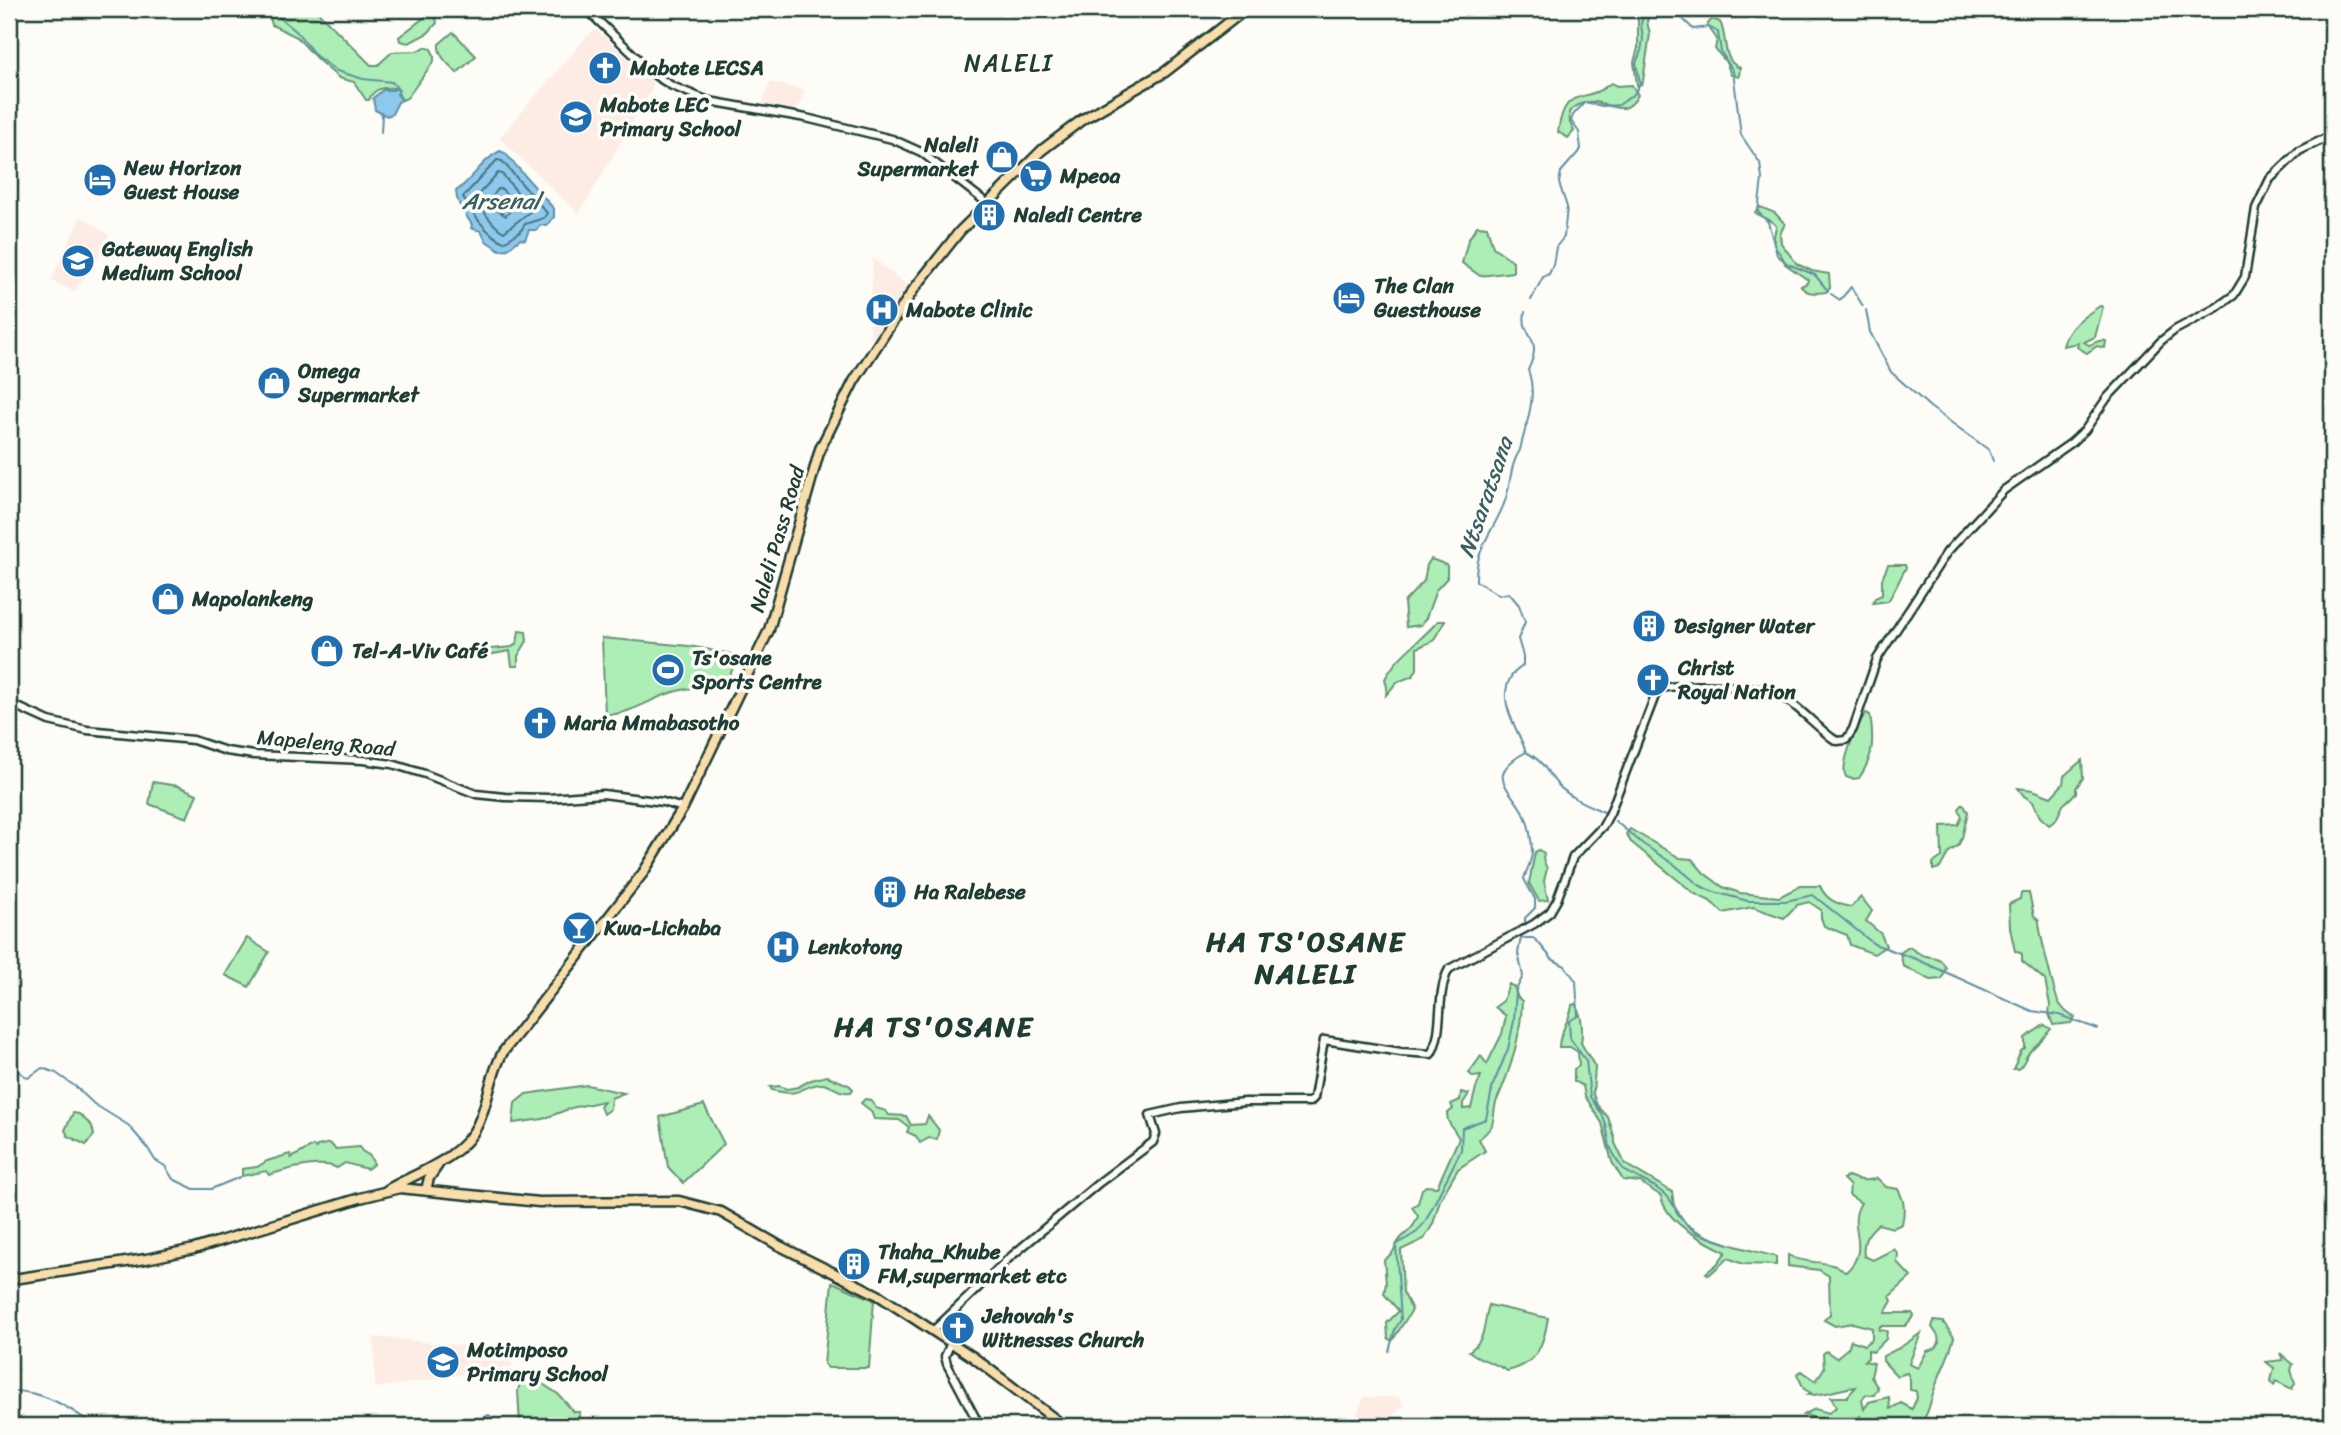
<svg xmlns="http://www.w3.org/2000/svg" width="2341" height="1435" font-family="Sriracha,sans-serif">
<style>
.built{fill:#fdece3}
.green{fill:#adedb6;stroke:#669575;stroke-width:2}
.water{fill:#8dc8ed;stroke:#6190a3;stroke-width:2}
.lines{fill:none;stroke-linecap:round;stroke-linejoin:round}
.shore{stroke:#4b757e;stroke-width:2}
.stream{stroke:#6190a3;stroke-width:2}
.minor-casing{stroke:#1f3d34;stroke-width:11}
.major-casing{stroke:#1f3d34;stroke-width:13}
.minor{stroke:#fdfcf7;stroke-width:6}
.major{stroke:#f9deab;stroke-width:8}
.labels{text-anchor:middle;stroke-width:7;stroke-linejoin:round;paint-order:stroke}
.poi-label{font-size:21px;font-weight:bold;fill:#1f3d34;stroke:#fdfcf7;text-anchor:start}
.street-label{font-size:21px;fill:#1f3d34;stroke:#fdfcf7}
.water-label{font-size:23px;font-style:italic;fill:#3a6062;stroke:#fdfcf7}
.quarter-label{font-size:24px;letter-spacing:2px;fill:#1f3d34;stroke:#fdfcf7}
.district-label{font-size:28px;font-weight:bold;letter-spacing:2px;fill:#1f3d34;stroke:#fdfcf7}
</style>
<rect width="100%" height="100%" fill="#fdfcf7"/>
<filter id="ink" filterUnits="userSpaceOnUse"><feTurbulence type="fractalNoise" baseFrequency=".0143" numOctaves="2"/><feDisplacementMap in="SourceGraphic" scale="14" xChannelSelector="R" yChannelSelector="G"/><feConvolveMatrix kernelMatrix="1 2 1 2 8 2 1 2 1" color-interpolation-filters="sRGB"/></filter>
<g filter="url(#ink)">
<!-- built -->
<g class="built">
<polygon points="597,30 652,80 653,87 579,214 499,138 592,31"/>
<polygon points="770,82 805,90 801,103 795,110 762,104"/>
<polygon points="81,216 107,234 109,241 74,292 51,280"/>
<polygon points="873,258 909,287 872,341 870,333"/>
<polygon points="374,1337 465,1346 508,1347 513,1367 375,1388"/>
<polygon points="1364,1397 1399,1397 1404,1406 1379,1426 1352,1426"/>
</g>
<!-- green -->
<g class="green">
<path d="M271,9h44l56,56h7l14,-13 25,-1 8,-4 6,2 3,6v6l-27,37 -5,2 -7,-12c-12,-1 -21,0 -26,12h-3l-12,-18 -15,-4 -22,-19 -20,-22 -25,-12 -3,-11z"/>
<polygon points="1638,9 1650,9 1647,22 1650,34 1643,81 1641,85 1637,85 1634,62 1638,48"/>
<polygon points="434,10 437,23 428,33 409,43 400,41 399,37"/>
<path d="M1712,19l8,3c8,15 1,38 20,46l-1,9 -8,-2 -5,-13 -11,-13 2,-10 -10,-14z"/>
<path d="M453,32l23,24 -19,17c-8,-9 -19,-16 -18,-29z"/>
<path d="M1611,83l6,3 15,-1 6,10c-18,34 -40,-12 -69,17l1,11 4,8 -6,7 -10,-6c7,-49 26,-26 53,-49z"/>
<path d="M1760,207l15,6 10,11 -5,10 1,9 16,21 15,7 17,3 1,14 -4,4c-9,1 -20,3 -25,-6l6,-3 1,-3 -23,-16c-1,-9 -9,-12 -11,-20 -1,-6 1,-12 2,-18 -6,-9 -16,-7 -21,-14z"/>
<polygon points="1477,226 1487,227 1493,247 1513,261 1513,272 1480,276 1462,263 1468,240"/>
<path d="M2100,306l3,1 -8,30 -11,5 5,3c7,-2 9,-6 17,-4l-1,7 -8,-2 -10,7 -10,-6 1,-4 -15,3c5,-20 20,-29 37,-40z"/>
<polygon points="1431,559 1447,565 1447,578 1436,590 1426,618 1421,625 1406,627 1404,602 1424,581 1427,565"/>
<path d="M1888,565h17l1,3c-7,11 -10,22 -18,33l-15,2 2,-5 7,-3v-16z"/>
<path d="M1438,621h7l-12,20 -16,7v21l-4,7 -16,6 -11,13 1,-8 -2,-8c12,-24 36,-38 53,-58z"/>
<polygon points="519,631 526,632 527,641 518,656 518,666 512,666 510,651 482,656 470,655 471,651 512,647 517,643"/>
<path d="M602,638l87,8 48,9 -10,30c-16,2 -34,2 -50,6 -23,5 -49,26 -72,23z"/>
<path d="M1866,713l4,2c4,24 4,42 -11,63l-7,1 -6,-2c-7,-12 12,-54 20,-64z"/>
<polygon points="2082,760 2083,778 2076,788 2076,793 2063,805 2056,820 2049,825 2040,817 2033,802 2024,796 2018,788 2033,790 2051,797 2063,784 2064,776"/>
<polygon points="153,782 178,786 197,794 187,818 149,804"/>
<polygon points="1963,804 1968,812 1962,838 1958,846 1949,852 1940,868 1933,870 1933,863 1942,857 1941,826 1958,825 1962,817 1959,809"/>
<path d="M1630,829l50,29 12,1 12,14 19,14 17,6 39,4 21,-11h20c6,14 17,18 31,21l10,-10 11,14 -6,10 15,13 5,12 -12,8 -24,-9 -3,-10 -23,-9 -3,-8v-8l-12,-8 -12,3 -13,13 -31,-11 -30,6 -13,-12 -15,-7 -64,-52 -5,-8z"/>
<polygon points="1539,850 1544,853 1543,859 1547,869 1544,881 1548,900 1539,901 1529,883 1535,852"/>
<path d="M2021,893h8l5,23 5,4c-1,7 16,77 20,83 5,7 8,11 16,14l-4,6 -18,2 -4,-11 1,-9 -5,-25 -23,-19v-7l-7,-3 -5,-23 -1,-24 11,-5z"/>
<polygon points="247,938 269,952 249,987 225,975"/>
<path d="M1909,947c5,3 11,8 17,9 11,2 14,1 20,12l-4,11 -11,1 -28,-14 -3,-13z"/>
<path d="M1509,984l5,3 4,11 4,3c-1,35 -11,68 -25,99 -4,9 -2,20 -6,27 -3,4 -8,9 -12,12l6,12 -27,18 -18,31 -7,24 -9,15 -23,11 2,42 9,18 -20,31 -4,-3 -1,-15 12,-12 -15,-17 2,-11 -2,-23c14,-10 8,-11 17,-22 8,-8 13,-10 17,-22l-6,-9 6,-4 4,-14 4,-3 11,1 22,-49 -11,-17 -1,-7 6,-5 -2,-5 9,-4 1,-8 8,2 -6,9v6l8,-1 5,-20 5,-12 -8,1 -4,-4 12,-17 6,8 15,-30 4,-18 -11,-9 8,-6z"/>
<path d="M1575,1004c8,12 8,26 6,39l14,24 -2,27 4,11 11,12 7,22v4l10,21 47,28c1,5 1,11 3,16 9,30 75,41 101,49v8l-33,-1 -15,-6 -19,17 -3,-2 11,-9 9,-12c-24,-12 -60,-29 -65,-56l-21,-14 -17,-2 -11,-18 -10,-39 -17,-27 -2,-10 -9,-5v-12l5,-3 -1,-14 -8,-5h-11c0,-16 12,-28 13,-42z"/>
<path d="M2044,1025l7,4c-7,9 -12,14 -20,21 -6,6 -6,14 -13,19h-5l8,-18 4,-3v-10z"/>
<path d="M827,1076l22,9 4,4 -2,3c-13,2 -16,-6 -28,-8 -8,-1 -15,3 -22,6 -9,5 -20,2 -29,0l-2,-3 9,-1 8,3 11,-2 13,-7z"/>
<polygon points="587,1085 624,1093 611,1098 610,1109 603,1114 600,1106 604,1101 571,1108 543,1119 513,1123 515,1103 526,1094"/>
<polygon points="865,1099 871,1100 876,1108 886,1111 889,1115 906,1116 911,1125 925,1124 928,1116 939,1130 937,1139 929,1138 920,1143 916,1136 907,1132 909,1127 899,1120 874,1119 871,1111 861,1103"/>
<polygon points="704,1105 724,1144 683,1183 668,1167 660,1117"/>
<polygon points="73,1113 79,1114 92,1126 94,1135 86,1145 68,1136 65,1130"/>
<path d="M330,1143l5,6 24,-2 3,4 8,5 4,8 -7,5 -22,-6 -8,5c-16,-8 -50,1 -68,7l-3,-4 -24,5v-7l15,-2 10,-6 23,-7 1,4 22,-12 3,2 1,-2z"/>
<path d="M1848,1176c8,4 21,6 29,2l9,9 12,2c7,13 7,21 4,35l-9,4 -15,-4c-11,10 -16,17 -14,32l9,4 21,-11 4,5 -1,8 14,15 -21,19 2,5 -7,12h27l2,3 -9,10h-25l-1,4 8,1 -1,8 -13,13 -5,-2v8l-4,3 10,2 -3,14 7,11 -4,7h-9l-3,5 2,9 5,-7 20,-5 1,12 11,-6 11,6 5,-11 -1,-7 -6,-1v-11l-3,-6 -10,3 -14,-15v-5l18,-9 20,-14 -12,31 9,4 9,-17 9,-3 3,-5 -1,-7 -6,-9 2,-6 9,1 11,15c-4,18 -12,31 -18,48 -6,15 -6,28 -17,41h-50l-9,-10 -14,10h-26l-8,-9 -9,-2 12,-6 14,4 7,-6 -5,-10h16l9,-10c-17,1 -31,9 -48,8l3,-2 -7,-4 -7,-15 5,-3 14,10 8,-13 -1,-14 3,-3 10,7 12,-10 3,-8 13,5 8,-6v-11l-19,-5 -18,3 -11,-6 6,-6 -1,-38 -10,-6 -31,-4v-11c19,11 41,3 58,17 27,-25 -1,-45 15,-69l-12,-8 1,-9 -7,-7z"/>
<polygon points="832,1282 874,1300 869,1368 828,1368 824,1364"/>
<path d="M1489,1305l59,13c-4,26 -11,47 -41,53 -12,-9 -27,-10 -38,-20 18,-11 14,-28 20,-46z"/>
<polygon points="2280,1353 2293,1364 2291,1370 2295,1383 2292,1389 2276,1381 2274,1385 2271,1381 2274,1368 2266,1362 2283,1360"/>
<polygon points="523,1371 558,1394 574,1412 580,1412 577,1426 520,1426 518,1391"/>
</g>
<!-- water -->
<g class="water">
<polygon points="395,88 399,90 397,94 402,100 398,102 392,114 387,116 375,110 373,98 383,90 394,90"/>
<path d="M500,151l5,2 49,56v8l-8,9 -5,-1 -5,5h-7l-4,10 -5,-1 -12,10 -8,1 -14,-9 -5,-10 -10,-3 1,-3c-6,-11 -16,-21 -16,-34 16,-11 27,-32 44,-40z"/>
</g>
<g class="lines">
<!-- shore -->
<g class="shore">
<path d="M497,160l5,1 45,52 -3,5 -19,6 -5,8 -16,10c-18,-8 -31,-28 -41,-45z"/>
<path d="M498,173l4,1 30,36 -28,22c-11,-5 -22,-23 -29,-34z"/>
<polygon points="498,189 502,189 514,206 506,216 492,207 489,201"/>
</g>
<!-- stream -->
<g class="stream">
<polyline points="278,9 279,17 297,32 316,56 337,71 363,79 392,82 397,88"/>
<polyline points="1673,9 1693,29 1709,27 1718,32 1721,52 1733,71 1741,135 1760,163 1762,179 1758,212 1768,222 1777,255 1788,264 1815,275 1828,291"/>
<polyline points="1753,9 1770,11"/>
<polyline points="381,132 382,114"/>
<polyline points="1831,294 1840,300 1851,287 1863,306"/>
<polyline points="1531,300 1543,277 1549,274 1553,265 1556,247 1564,237 1567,207 1559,183 1561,172 1581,149 1579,132 1571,121 1573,115 1585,102 1602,106 1619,105 1635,93 1640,83 1636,63 1641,51 1643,39 1641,24 1645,9"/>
<polyline points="1866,310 1870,332 1891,372 1930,407 1989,450 1993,461"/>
<path d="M1526,752c22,12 19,21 35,36 13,12 30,18 45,25"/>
<polyline points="1615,821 1643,844 1675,865 1699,885 1711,891 1748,901 1786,901 1813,895 1874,944 1916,959 2032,1011 2059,1015 2098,1029"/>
<path d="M1525,924v-6l10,-10v-9l-11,-20c2,-8 8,-18 8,-27 0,-10 -3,-30 -8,-38 -14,-27 -41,-38 2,-62 -8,-23 -30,-51 -15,-75 2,-5 9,-8 12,-12v-9l-5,-17 7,-17 -6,-17 -10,-12 -10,2 -23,-14c-1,-36 21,-53 30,-83 5,-16 4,-33 14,-48 6,-27 18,-53 8,-80 17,-35 -8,-31 -3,-58"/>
<polyline points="9,1065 28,1078 42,1068 56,1073 76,1087 94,1104 128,1125 147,1147 155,1160 165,1166 173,1179 194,1189 211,1189 240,1177"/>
<polyline points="1389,1351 1395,1329 1401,1320 1396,1245 1417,1232 1425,1222 1461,1150 1462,1128 1486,1119 1493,1085 1508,1049 1514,1021 1516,990 1523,976 1518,953 1521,938 1533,938 1537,941 1552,959 1565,966 1576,981 1578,1016 1569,1021 1570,1038 1586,1061 1590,1097 1602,1114 1606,1125 1610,1147 1618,1162 1625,1171 1655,1187 1668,1197 1686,1224 1696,1233 1729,1244"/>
<path d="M9,1391c33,-1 60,16 86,35"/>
<polyline points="9,1400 15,1418 15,1426"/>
<polyline points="467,1426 489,1415 506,1426"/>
</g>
<defs>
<g id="minor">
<polyline points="586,9 656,76 672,86 709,101 806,118 892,139 921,152 987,203"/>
<polyline points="9,703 49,721 87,730 193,740 226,751 254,755 363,760 392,764 425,774 476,794 505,797 549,798 603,794 663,802 683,808"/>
<path d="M934,1330l74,-71 92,-77 53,-40 3,-8 -6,-19 31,-7 64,-6h65l4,-4 10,-58 77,12 30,2c14,-24 4,-60 18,-85l85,-45 16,-12 7,-12 16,-43 30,-31 7,-13 45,-117 6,-8c25,-4 97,-4 120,8 18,11 34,29 51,42l5,3 9,-1 7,-11 24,-70 70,-107 57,-62 67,-47 14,-13 22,-32 54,-57 14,-11 41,-22 18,-13 11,-18 11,-69 14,-29 29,-28 33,-16"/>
<polyline points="951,1343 945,1356 947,1364 975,1417 982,1426"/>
</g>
<g id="major">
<path d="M387,1190c31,-18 75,-31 91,-66 11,-24 12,-49 25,-72l140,-179 40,-65 86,-178 51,-181 34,-68 60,-92 46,-58 82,-81 41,-31 82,-47 81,-63"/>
<polyline points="426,1190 429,1178 438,1165"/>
<polyline points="9,1278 20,1278 146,1259 194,1249 360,1198 400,1188 539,1202 679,1201 721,1212 778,1245 878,1295 973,1357 1064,1426"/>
</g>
</defs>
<!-- minor casing -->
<use href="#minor" class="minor-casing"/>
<!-- major casing -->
<use href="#major" class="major-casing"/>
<!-- minor -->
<use href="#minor" class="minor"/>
<!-- major -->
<use href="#major" class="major"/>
</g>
</g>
<!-- icons -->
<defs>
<symbol id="church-disc" viewBox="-11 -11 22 22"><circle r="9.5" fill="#1f6fb2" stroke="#fdfcf7"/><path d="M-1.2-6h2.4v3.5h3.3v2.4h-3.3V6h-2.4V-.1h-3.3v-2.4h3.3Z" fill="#fff"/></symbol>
<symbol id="school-disc" viewBox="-11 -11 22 22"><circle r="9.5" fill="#1f6fb2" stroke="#fdfcf7"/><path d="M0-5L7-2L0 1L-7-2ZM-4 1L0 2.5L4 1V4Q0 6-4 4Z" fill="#fff"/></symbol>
<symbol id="shop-disc" viewBox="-11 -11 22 22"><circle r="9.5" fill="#1f6fb2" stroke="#fdfcf7"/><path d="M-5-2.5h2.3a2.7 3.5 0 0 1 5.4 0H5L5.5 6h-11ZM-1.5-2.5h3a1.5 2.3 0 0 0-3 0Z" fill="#fff"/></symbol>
<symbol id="supermarket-disc" viewBox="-11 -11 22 22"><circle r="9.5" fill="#1f6fb2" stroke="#fdfcf7"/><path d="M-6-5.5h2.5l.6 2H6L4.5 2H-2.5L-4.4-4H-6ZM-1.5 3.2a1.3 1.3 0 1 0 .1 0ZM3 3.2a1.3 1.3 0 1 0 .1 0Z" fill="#fff"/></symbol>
<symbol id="hotel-disc" viewBox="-11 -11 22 22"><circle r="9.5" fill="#1f6fb2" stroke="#fdfcf7"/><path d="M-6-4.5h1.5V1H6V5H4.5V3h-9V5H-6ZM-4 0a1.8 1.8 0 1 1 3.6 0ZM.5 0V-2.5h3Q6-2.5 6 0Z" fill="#fff"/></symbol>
<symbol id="building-disc" viewBox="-11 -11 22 22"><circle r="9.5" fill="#1f6fb2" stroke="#fdfcf7"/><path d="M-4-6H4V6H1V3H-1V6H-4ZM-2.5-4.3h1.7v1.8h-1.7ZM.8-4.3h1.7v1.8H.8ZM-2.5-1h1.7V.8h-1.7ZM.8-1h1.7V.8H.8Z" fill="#fff"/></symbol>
<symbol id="hospital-disc" viewBox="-11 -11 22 22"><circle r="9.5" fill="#1f6fb2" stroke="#fdfcf7"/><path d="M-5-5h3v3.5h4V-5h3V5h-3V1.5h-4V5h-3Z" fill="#fff"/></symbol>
<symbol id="stadium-disc" viewBox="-11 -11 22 22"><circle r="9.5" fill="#1f6fb2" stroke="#fdfcf7"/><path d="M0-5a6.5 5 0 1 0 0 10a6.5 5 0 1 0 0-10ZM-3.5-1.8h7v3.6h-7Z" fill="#fff"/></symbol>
<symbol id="bar-disc" viewBox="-11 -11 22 22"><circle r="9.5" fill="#1f6fb2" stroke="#fdfcf7"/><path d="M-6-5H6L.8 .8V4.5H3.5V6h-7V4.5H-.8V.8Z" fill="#fff"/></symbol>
</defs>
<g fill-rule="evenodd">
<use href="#church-disc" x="586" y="49" width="38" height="38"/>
<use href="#school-disc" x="557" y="98" width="38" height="38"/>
<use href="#shop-disc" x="983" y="138" width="38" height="38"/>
<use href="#supermarket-disc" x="1017" y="157" width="38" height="38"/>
<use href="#hotel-disc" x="81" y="161" width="38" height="38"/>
<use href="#building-disc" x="970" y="196" width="38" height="38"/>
<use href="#school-disc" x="59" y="242" width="38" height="38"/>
<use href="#hotel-disc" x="1330" y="279" width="38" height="38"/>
<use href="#hospital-disc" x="863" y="291" width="38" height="38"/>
<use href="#shop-disc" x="255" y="364" width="38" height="38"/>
<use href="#shop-disc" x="149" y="580" width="38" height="38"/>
<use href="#building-disc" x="1630" y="607" width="38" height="38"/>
<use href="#shop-disc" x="308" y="632" width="38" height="38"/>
<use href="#stadium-disc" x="649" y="651" width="38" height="38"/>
<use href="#church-disc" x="1634" y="661" width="38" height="38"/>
<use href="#church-disc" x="521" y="704" width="38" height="38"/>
<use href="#building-disc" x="871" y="873" width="38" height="38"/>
<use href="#bar-disc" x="560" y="909" width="38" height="38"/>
<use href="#hospital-disc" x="764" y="928" width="38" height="38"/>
<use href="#building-disc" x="835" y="1245" width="38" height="38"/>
<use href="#church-disc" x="939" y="1309" width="38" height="38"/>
<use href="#school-disc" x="424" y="1343" width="38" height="38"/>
</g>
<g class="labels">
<!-- poi labels -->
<g class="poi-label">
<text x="630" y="75">Mabote LECSA</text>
<text x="600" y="112">Mabote LEC<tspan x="600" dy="24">Primary School</tspan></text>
<text x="978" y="152" text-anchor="end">Naleli<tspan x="978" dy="24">Supermarket</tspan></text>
<text x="124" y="175">New Horizon<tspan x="124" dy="24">Guest House</tspan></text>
<text x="1060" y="183">Mpeoa</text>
<text x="1014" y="222">Naledi Centre</text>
<text x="102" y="256">Gateway English<tspan x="102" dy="24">Medium School</tspan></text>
<text x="1374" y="293">The Clan<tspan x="1374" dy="24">Guesthouse</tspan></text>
<text x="906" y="317">Mabote Clinic</text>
<text x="298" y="378">Omega<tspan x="298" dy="24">Supermarket</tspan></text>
<text x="192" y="606">Mapolankeng</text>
<text x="1674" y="633">Designer Water</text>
<text x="352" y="658">Tel-A-Viv Café</text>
<text x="692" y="665">Ts'osane<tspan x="692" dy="24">Sports Centre</tspan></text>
<text x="1678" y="675">Christ<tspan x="1678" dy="24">Royal Nation</tspan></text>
<text x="564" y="730">Maria Mmabasotho</text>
<text x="914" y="899">Ha Ralebese</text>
<text x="604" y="935">Kwa-Lichaba</text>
<text x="808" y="954">Lenkotong</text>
<text x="878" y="1259">Thaha_Khube<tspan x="878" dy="24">FM,supermarket etc</tspan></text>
<text x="982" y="1323">Jehovah's<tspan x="982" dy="24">Witnesses Church</tspan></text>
<text x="467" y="1357">Motimposo<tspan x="467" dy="24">Primary School</tspan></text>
</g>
<!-- street labels -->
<g class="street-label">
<text transform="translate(777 539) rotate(-74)" y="7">Naleli Pass Road</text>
<text transform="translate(326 743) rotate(5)" y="7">Mapeleng Road</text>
</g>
<!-- water labels -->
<g class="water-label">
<text x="501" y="209">Arsenal</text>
<text transform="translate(1485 497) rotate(-71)" y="8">Ntsaratsana</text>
</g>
<!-- quarter labels -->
<g class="quarter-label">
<text x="1009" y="71">NALELI</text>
</g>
<!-- district labels -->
<g class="district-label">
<text x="1306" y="951">HA TS'OSANE<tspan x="1306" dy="32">NALELI</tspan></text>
<text x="934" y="1036">HA TS'OSANE</text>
</g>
</g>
<!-- margin -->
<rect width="2341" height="1435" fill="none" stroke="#fdfcf7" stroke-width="35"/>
<rect x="18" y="18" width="2306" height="1400" fill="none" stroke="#1f3d34" stroke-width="2.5" filter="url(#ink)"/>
</svg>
